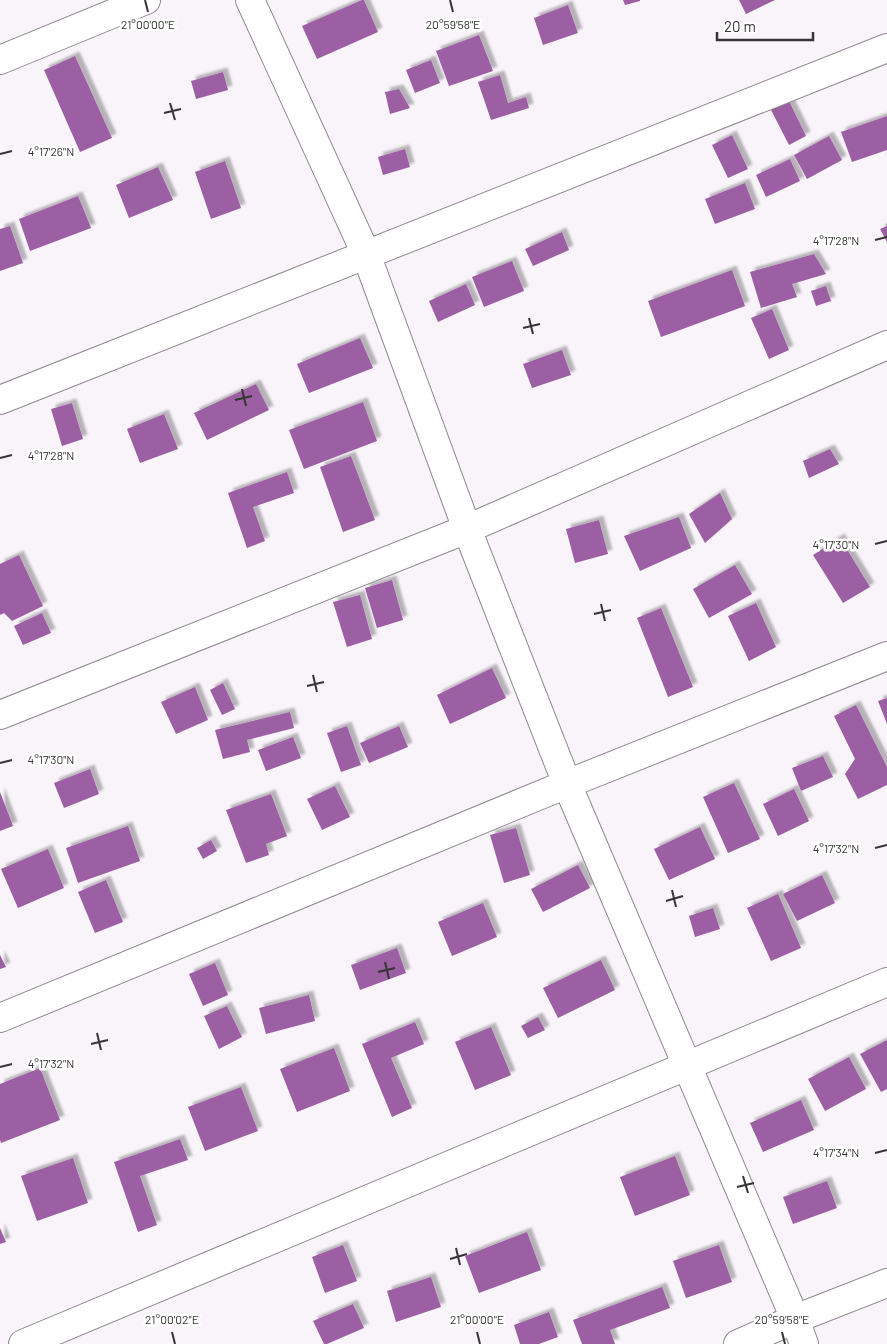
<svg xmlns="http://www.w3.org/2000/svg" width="887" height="1344" font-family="Barlow,sans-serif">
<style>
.building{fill:#9d5fa3;filter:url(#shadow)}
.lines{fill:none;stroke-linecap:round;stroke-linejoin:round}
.street-casing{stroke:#8e898e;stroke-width:30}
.street{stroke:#fff;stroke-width:28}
.ticks{fill:none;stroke:#363436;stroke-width:2}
.ticks-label{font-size:12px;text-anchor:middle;fill:#363436;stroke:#fff;stroke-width:5;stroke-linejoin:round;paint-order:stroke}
</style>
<defs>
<filter id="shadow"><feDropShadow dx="4.5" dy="-4.5" stdDeviation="1" flood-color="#0004"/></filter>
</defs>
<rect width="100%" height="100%" fill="#f9f3fa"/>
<!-- building -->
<g class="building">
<polygon points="362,0 364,0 378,32 317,59 302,26"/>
<polygon points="623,0 640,0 640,1 625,5"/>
<polygon points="739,0 775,0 746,14"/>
<polygon points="568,5 578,33 543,45 534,18"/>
<polygon points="479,35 493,71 449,86 436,51"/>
<polygon points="75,56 112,138 80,152 44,70"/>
<polygon points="431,60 440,83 415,93 406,70"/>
<polygon points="223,72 228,90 196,99 191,81"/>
<polygon points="500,75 508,103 526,97 529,108 491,120 478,82"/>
<polygon points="399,89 410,108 390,114 385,92"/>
<polygon points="788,99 806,136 789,145 770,108"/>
<polygon points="887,116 887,150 852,162 841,132"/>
<polygon points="732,135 748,169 728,178 712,145"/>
<polygon points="829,136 842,160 807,179 794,155"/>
<polygon points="405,149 410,167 383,175 378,157"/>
<polygon points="790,159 800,181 766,197 756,175"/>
<polygon points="225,161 241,208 211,219 195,172"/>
<polygon points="158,167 173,200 129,218 116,185"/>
<polygon points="745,183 755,209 715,224 705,199"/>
<polygon points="78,196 91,228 30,251 19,219"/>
<polygon points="10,226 23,263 0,271 0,229"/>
<polygon points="887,226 887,242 880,229"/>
<polygon points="562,232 569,250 533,266 525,249"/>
<polygon points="814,254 826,274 792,284 797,297 761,308 750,272"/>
<polygon points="512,261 524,291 484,307 472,277"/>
<polygon points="732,270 745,306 661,337 648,301"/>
<polygon points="466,284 475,305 438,322 429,301"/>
<polygon points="826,286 831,301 816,306 811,291"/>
<polygon points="772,309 789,350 769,359 751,318"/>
<polygon points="360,338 373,368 309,393 297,364"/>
<polygon points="562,350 571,375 532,388 523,364"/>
<polygon points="256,384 269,410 207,440 194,413"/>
<polygon points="363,402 377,441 304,469 289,430"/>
<polygon points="72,403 83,439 62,446 51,409"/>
<polygon points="164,414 178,449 140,463 127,429"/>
<polygon points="830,449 839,464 809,478 803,461"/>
<polygon points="351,456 375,520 343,532 320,467"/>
<polygon points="287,472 294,493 253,507 265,541 247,548 228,493"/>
<polygon points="720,493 732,519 705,543 689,514"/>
<polygon points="679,517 691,548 640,571 624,536"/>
<polygon points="599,520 608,554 575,563 566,529"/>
<polygon points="840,538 870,587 843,603 813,555"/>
<polygon points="19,555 43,606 12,621 4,613 0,615 0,564"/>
<polygon points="735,565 752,594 709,618 693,589"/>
<polygon points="392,580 403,620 377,628 365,588"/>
<polygon points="360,595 372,639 347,647 333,602"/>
<polygon points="756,603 776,647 749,661 728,616"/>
<polygon points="661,608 693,687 668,697 637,618"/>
<polygon points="42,613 51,633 23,645 14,626"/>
<polygon points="492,668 506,698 450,724 437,695"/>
<polygon points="223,683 235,709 222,715 210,690"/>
<polygon points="195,687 208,720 176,734 161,702"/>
<polygon points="887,698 887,724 878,701"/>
<polygon points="856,705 887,767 887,785 858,799 845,774 855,759 834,716"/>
<polygon points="290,712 294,728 247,740 250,752 223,759 215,730"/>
<polygon points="347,726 361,765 341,772 327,733"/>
<polygon points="399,726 408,747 369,763 360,743"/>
<polygon points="293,737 301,758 266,771 258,750"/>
<polygon points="823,756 833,777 801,791 792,768"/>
<polygon points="90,769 99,794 64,808 54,783"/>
<polygon points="734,783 760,839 728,853 703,797"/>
<polygon points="335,786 350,817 322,830 307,799"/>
<polygon points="794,789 809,821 778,836 763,804"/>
<polygon points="0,792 13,826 0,831"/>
<polygon points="271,794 287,836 266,844 269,855 246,863 226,810"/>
<polygon points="128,826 140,861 78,883 66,848"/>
<polygon points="700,827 715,859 669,880 654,849"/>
<polygon points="516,828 530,875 504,883 490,835"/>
<polygon points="211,840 217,851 203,859 197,848"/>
<polygon points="48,849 64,888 18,908 1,869"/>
<polygon points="578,865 590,888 543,912 531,889"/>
<polygon points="822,875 835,903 797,921 783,894"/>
<polygon points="106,880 123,922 95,933 78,892"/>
<polygon points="778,894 801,948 771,961 747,908"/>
<polygon points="483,903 497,937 452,956 438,922"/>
<polygon points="713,908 720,929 695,937 689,916"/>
<polygon points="397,948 406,973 360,990 351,965"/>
<polygon points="0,955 6,967 0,969"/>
<polygon points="601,960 615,990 558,1018 543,988"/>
<polygon points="215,963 228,995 203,1006 189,974"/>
<polygon points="309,995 315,1021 266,1034 259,1008"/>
<polygon points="227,1006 242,1037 219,1049 204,1016"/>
<polygon points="538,1017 545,1030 528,1038 521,1026"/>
<polygon points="415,1022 424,1044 391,1058 412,1108 392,1117 362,1044"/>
<polygon points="491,1027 511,1075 475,1090 455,1042"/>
<polygon points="887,1040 887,1089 881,1092 860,1054"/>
<polygon points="334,1048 350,1091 297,1112 280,1069"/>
<polygon points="849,1057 866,1089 825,1111 808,1079"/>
<polygon points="40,1068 60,1120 1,1143 0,1140 0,1084"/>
<polygon points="241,1087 258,1131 205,1151 188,1107"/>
<polygon points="801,1100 814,1130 763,1152 750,1123"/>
<polygon points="180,1139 188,1160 140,1176 157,1225 138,1232 114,1162"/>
<polygon points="675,1156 690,1195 635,1216 620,1177"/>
<polygon points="73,1158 88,1203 37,1221 21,1176"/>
<polygon points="827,1181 837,1208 793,1224 783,1197"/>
<polygon points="0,1228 6,1242 0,1244"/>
<polygon points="527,1232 541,1270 479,1293 465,1256"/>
<polygon points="343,1245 357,1281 325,1293 312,1257"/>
<polygon points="719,1245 732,1282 686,1298 673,1261"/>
<polygon points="431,1277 441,1307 396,1322 387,1291"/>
<polygon points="662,1287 670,1308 610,1330 615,1344 582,1344 573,1320"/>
<polygon points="353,1304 364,1328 327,1344 324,1344 313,1321"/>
<polygon points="549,1312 558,1337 539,1344 520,1344 514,1325"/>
</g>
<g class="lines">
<defs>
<g id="street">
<polyline points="250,0 366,254 467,529 567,784 795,1319 804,1344"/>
<polyline points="0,60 146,0"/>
<polyline points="0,400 887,48"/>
<polyline points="0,715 467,529 887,345"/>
<polyline points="0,1018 567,784 887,656"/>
<polyline points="23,1344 887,982"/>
<polyline points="738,1344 795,1319 887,1283"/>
</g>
</defs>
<!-- street casing -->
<use href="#street" class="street-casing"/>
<!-- street -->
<use href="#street" class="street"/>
</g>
<!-- ticks -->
<path class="ticks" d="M145,0l3,12M450,0l3,12M170,103l5,17M164,113l17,-4M0,154l12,-3M875,240l12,-3M529,318l4,16M523,328l17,-4M242,389l4,17M235,400l17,-4M0,458l12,-3M875,544l12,-3M601,604l4,17M594,614l17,-4M313,675l4,17M307,686l17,-4M0,763l12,-3M875,848l12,-3M672,890l4,17M666,901l17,-5M385,962l4,17M378,972l17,-4M97,1033l4,17M91,1044l17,-4M0,1067l12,-3M875,1153l12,-3M743,1176l5,17M737,1187l17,-4M456,1248l4,17M450,1259l17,-5M172,1332l3,12M477,1332l3,12M782,1332l3,12"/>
<g class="ticks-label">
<text x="148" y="29">21°00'00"E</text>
<text x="453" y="29">20°59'58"E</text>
<text x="51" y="156">4°17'26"N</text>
<text x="836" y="245">4°17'28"N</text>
<text x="51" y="460">4°17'28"N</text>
<text x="836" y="549">4°17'30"N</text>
<text x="51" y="764">4°17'30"N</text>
<text x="836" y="853">4°17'32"N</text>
<text x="51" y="1068">4°17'32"N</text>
<text x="836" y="1157">4°17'34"N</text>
<text x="172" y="1324">21°00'02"E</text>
<text x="477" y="1324">21°00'00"E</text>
<text x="782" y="1324">20°59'58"E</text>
</g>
<!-- scale -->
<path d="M717 32v8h96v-8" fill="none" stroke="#363436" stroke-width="2.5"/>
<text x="724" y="32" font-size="15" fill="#363436" stroke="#ffffff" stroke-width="4" paint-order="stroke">20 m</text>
</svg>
